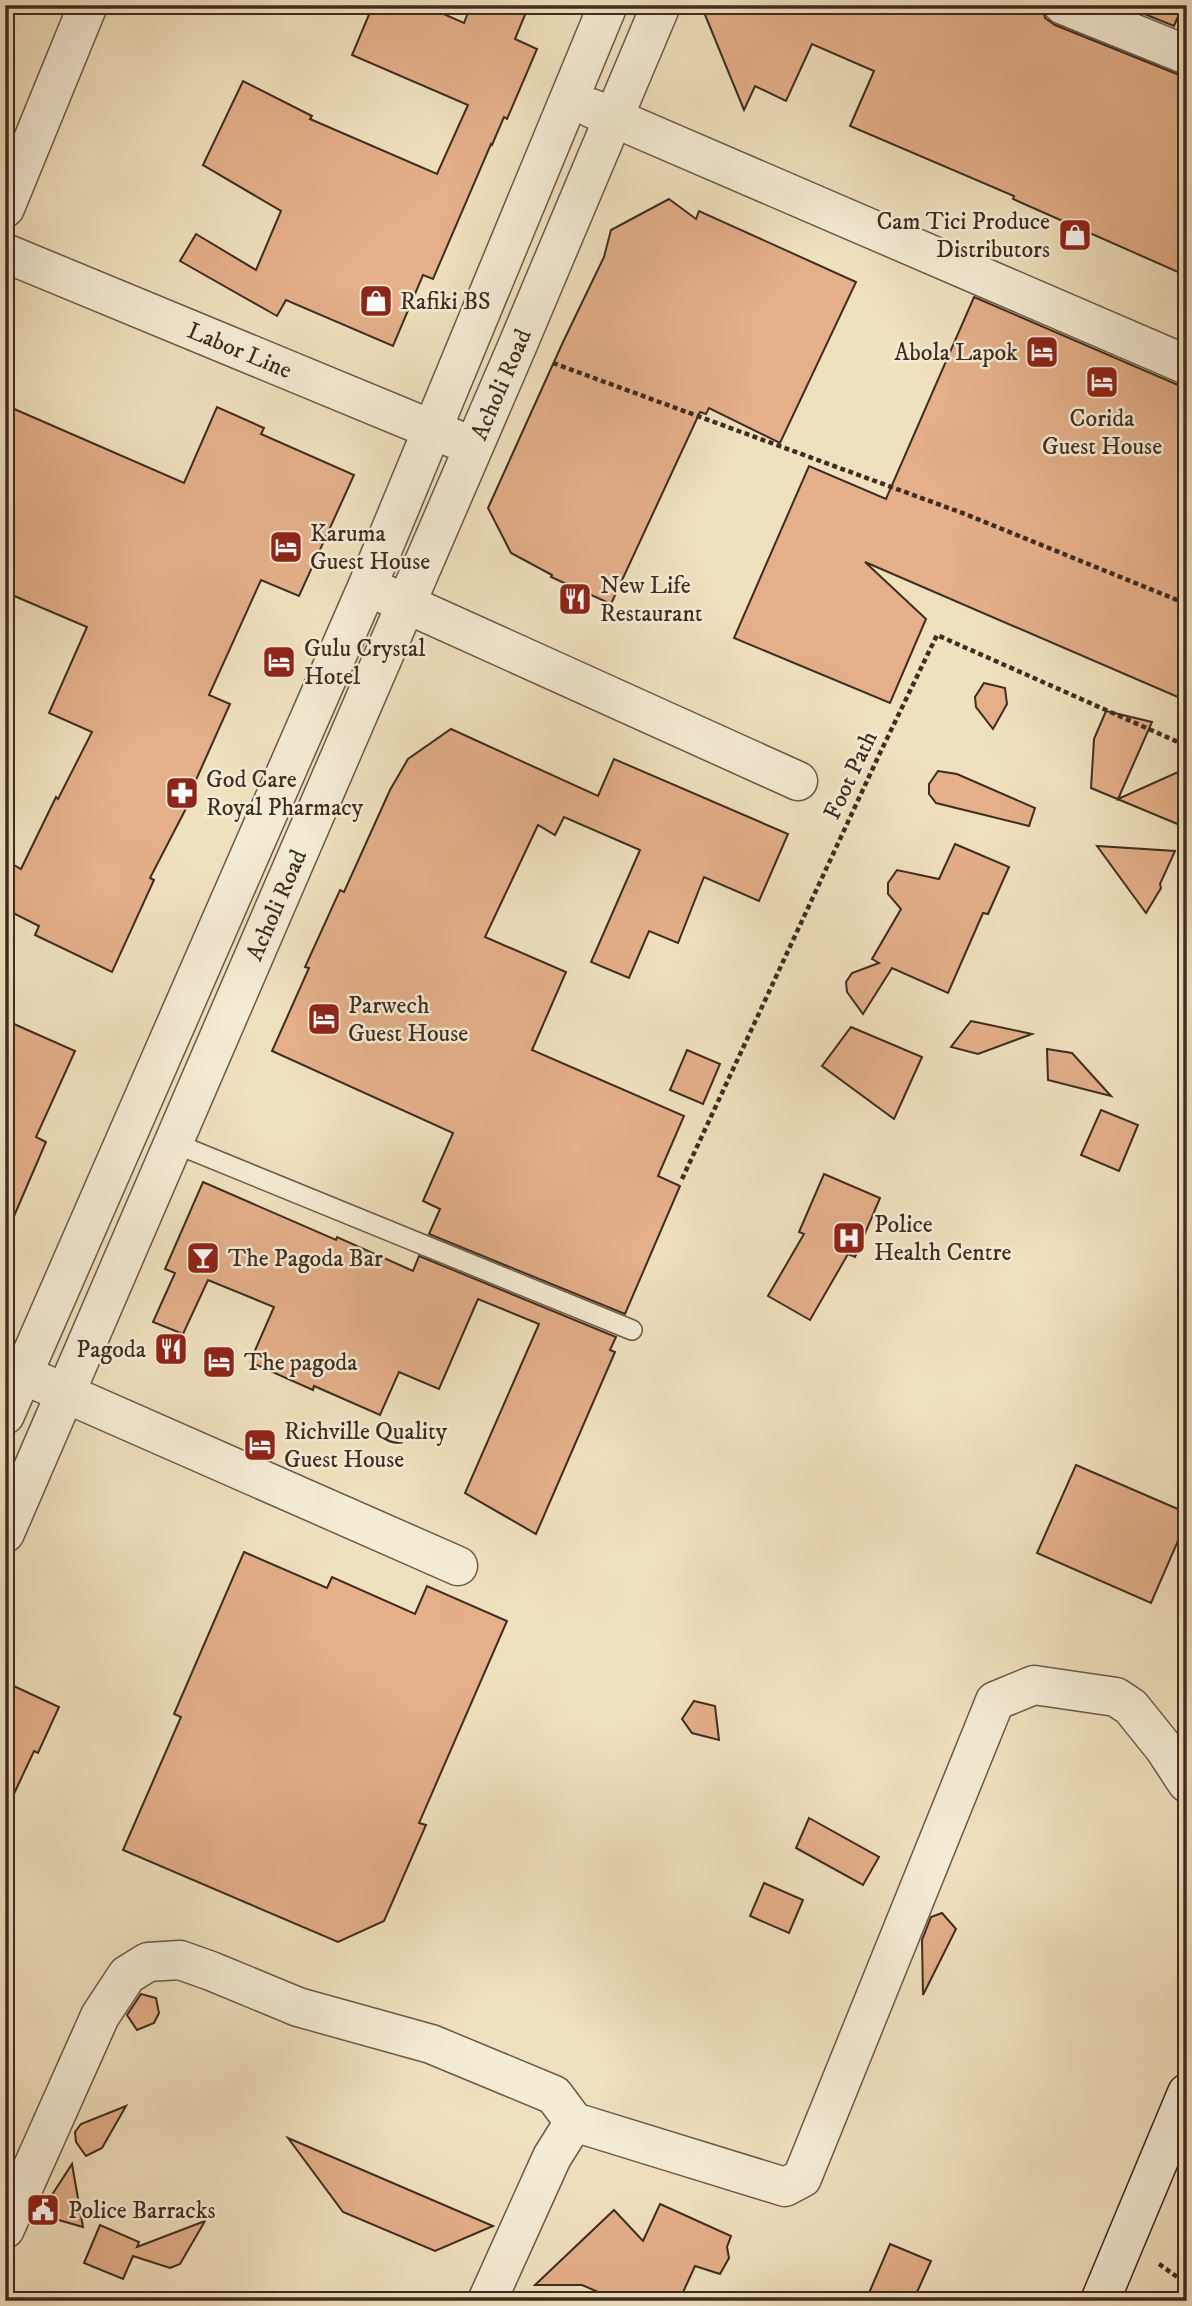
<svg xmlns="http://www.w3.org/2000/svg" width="1192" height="2306" font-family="'IM FELL DW Pica',serif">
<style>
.building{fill:#e4af89;stroke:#3e2c21;stroke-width:2}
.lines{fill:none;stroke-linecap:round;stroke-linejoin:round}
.lane-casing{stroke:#6a5948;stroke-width:22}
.street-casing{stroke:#6a5948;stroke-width:41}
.secondary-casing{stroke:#3e2c21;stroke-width:41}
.path{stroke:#3e2c21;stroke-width:4.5;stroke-dasharray:5 3.5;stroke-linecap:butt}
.lane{stroke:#f5ecd5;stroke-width:19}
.street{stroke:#f5ecd5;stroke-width:38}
.secondary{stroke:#f5ecd5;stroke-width:38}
.labels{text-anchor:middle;stroke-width:5;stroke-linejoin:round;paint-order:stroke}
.poi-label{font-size:24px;fill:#3e2c21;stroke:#f5ecd5;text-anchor:start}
.street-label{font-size:24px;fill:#3e2c21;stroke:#f5ecd5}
</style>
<rect width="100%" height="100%" fill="#f0e1be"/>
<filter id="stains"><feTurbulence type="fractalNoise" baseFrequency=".00286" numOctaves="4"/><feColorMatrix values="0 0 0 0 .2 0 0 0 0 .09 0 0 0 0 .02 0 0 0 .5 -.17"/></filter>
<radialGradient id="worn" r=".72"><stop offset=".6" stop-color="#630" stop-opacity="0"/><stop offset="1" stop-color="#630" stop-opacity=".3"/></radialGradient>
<!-- building -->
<g class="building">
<polygon points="373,5 423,5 464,23 471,5 529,5 515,39 537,49 507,119 504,117 492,145 491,144 433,279 423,275 393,346 286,300 277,316 180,261 196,234 256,270 281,211 203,165 243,81 312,116 310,119 437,174 468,105 352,55"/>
<polygon points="701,5 1042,5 1045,18 1055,25 1187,78 1187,276 1013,199 1014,196 850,126 874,71 812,44 786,101 755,86 744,110"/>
<polygon points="1122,5 1183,5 1174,26"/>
<polygon points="669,199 696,219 699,211 856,282 780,443 709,408 706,414 700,412 611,604 551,577 552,575 511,553 488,508 563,342 604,257 611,230"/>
<polygon points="974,297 1178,385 1187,386 1187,701 865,562 926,619 890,703 734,638 809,466 886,499"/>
<polygon points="5,405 184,483 217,407 264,428 261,434 354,475 299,596 261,580 209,695 230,704 191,791 194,793 150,878 154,880 112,972 35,935 39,926 5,909 5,860 21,869 56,797 58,799 92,732 49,713 87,627 5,592"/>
<polygon points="984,683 1005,688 1007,704 993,729 976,707 975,697"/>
<polygon points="1106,711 1152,722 1118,799 1187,768 1187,828 1091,788 1094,739"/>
<polygon points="451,729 598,796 614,759 788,834 759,901 704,877 678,943 649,931 629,978 591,962 640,850 564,817 555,835 538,825 485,937 566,972 532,1050 684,1116 658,1176 680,1186 625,1314 429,1234 440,1209 423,1201 453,1133 272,1051 309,968 305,967 340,890 344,892 390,790 408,759"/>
<polygon points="938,771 957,774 1035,808 1029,826 936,803 929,794 929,784"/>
<polygon points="955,844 1009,867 988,914 983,913 948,993 892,968 863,1014 847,992 846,982 852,973 879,963 872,959 901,909 888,894 888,883 897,870 939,879"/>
<polygon points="1097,846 1175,851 1160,884 1161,888 1146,913"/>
<polygon points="5,1020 75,1051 36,1137 46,1142 5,1237"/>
<polygon points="971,1021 1032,1034 978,1054 951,1047"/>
<polygon points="851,1027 922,1057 894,1119 822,1066"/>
<polygon points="1047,1049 1072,1053 1111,1096 1048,1080"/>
<polygon points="687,1050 720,1064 703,1104 670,1090"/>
<polygon points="1101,1110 1138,1125 1119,1171 1081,1155"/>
<polygon points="824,1174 880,1198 855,1257 848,1254 810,1320 768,1296 804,1234 799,1232"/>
<polygon points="203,1182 336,1240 337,1237 413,1271 419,1256 616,1337 610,1350 615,1352 536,1534 465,1493 539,1324 478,1299 439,1389 399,1372 380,1415 314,1386 313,1390 250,1362 274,1307 208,1280 183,1334 153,1322 175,1273 165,1269"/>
<polygon points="1076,1465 1187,1513 1187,1520 1151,1603 1037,1553"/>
<polygon points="244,1552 327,1588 332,1577 415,1614 427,1586 507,1621 419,1823 426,1825 384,1921 338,1942 123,1850 181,1717 174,1714"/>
<polygon points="5,1682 59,1707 38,1753 34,1751 5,1813"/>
<polygon points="694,1701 715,1706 719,1740 692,1733 682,1719"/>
<polygon points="809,1818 879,1857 863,1885 796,1848"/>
<polygon points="764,1883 803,1900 789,1933 750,1916"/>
<polygon points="942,1913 956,1929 923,1995 922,1940 931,1917"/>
<polygon points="141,1994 156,1998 159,2013 154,2023 137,2030 127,2015"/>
<polygon points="126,2106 102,2148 86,2156 76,2142 75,2132 81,2124"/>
<polygon points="288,2138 493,2226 435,2251 343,2212"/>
<polygon points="72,2164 83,2227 48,2217 48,2201"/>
<polygon points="660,2204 731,2236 727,2247 729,2258 720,2274 695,2266 679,2301 619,2301 582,2285 535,2285 614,2210 643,2241"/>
<polygon points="205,2221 180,2264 170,2268 133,2256 123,2279 84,2263 100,2225 139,2242 137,2247"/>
<polygon points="890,2244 931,2261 913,2301 887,2301 869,2293"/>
</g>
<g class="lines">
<defs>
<polyline id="lane" points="174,1143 632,1330"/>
<g id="street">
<polyline points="1063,5 1187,55"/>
<polyline points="591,108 1187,365"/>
<polyline points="5,208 88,5"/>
<path id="s1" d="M5,253l450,186"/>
<polyline points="382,593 798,781"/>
<polyline points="42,1383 458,1566"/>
<polyline points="5,1415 367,587 608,5"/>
<path id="s2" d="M5,1533l511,-1184 145,-344"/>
<polyline points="5,2229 100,2016 127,1975 148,1962 180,1960 211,1971 298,2007 431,2044 554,2095 574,2122 785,2187 802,2178 995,1701 1034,1685 1116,1697 1131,1707 1164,1748 1187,1783"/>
<polyline points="487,2301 552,2157 574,2122"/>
</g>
<polyline id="secondary" points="1100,2301 1187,2093"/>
</defs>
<!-- lane casing -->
<use href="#lane" class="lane-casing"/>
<!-- street casing -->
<use href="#street" class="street-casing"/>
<!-- secondary casing -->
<use href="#secondary" class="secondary-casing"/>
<!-- path -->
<g class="path">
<polyline points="553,363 965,514 1187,604"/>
<polyline points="682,1179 880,753 937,635 1187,746"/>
<polyline points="1159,2264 1187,2284"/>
</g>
<!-- lane -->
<use href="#lane" class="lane"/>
<!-- street -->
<use href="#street" class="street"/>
<!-- secondary -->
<use href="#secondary" class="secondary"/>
</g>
<!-- icons -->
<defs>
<symbol id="shop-square" viewBox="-11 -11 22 22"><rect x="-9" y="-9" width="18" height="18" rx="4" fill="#8f2418" stroke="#f5ecd5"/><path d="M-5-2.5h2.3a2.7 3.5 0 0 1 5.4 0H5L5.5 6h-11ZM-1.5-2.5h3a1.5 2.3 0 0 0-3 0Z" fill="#fff"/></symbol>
<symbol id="hotel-square" viewBox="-11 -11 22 22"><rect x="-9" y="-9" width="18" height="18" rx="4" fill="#8f2418" stroke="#f5ecd5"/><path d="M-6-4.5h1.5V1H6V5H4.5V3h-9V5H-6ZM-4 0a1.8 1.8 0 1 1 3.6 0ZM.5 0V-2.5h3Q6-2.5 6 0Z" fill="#fff"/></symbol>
<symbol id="restaurant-square" viewBox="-11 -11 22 22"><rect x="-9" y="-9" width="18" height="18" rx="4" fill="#8f2418" stroke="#f5ecd5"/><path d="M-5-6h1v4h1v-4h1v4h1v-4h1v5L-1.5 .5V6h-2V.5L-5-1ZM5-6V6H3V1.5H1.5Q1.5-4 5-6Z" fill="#fff"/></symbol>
<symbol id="pharmacy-square" viewBox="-11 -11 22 22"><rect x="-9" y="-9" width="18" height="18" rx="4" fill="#8f2418" stroke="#f5ecd5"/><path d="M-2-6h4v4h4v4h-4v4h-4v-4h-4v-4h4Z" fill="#fff"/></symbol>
<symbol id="hospital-square" viewBox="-11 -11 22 22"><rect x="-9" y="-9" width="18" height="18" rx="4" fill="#8f2418" stroke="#f5ecd5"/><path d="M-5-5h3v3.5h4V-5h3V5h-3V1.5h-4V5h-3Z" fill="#fff"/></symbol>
<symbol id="bar-square" viewBox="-11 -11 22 22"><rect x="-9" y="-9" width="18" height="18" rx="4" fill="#8f2418" stroke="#f5ecd5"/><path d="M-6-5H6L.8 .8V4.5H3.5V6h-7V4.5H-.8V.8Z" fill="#fff"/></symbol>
<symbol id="civic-square" viewBox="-11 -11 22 22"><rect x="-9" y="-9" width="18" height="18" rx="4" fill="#8f2418" stroke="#f5ecd5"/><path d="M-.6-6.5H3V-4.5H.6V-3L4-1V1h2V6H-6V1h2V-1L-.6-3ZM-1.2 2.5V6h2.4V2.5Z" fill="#fff"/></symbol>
</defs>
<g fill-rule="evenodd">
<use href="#shop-square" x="1056" y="216" width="38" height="38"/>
<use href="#shop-square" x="357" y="282" width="38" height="38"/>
<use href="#hotel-square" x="1023" y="333" width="38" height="38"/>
<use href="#hotel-square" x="1083" y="363" width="38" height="38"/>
<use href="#hotel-square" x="267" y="528" width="38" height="38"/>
<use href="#restaurant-square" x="556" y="580" width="38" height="38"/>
<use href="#hotel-square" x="260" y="643" width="38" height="38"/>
<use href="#pharmacy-square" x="163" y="774" width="38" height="38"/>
<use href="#hotel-square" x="305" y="1000" width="38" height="38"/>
<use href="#hospital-square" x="830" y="1219" width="38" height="38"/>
<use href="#bar-square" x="184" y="1239" width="38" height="38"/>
<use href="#restaurant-square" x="152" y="1330" width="38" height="38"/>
<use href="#hotel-square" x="200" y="1343" width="38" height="38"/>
<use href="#hotel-square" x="241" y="1426" width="38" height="38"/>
<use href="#civic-square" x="24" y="2191" width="38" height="38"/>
</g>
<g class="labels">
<!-- poi labels -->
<g class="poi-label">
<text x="1050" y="229" text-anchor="end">Cam Tici Produce<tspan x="1050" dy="28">Distributors</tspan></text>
<text x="400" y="309">Rafiki BS</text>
<text x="1018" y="360" text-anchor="end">Abola Lapok</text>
<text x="1102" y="426" text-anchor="middle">Corida<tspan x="1102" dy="28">Guest House</tspan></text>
<text x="310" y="541">Karuma<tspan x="310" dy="28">Guest House</tspan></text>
<text x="600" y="593">New Life<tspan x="600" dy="28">Restaurant</tspan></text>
<text x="304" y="656">Gulu Crystal<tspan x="304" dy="28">Hotel</tspan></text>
<text x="206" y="787">God Care<tspan x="206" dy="28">Royal Pharmacy</tspan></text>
<text x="348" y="1013">Parwech<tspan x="348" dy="28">Guest House</tspan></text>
<text x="874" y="1232">Police<tspan x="874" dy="28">Health Centre</tspan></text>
<text x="228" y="1266">The Pagoda Bar</text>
<text x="146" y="1357" text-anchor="end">Pagoda</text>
<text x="244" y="1370">The pagoda</text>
<text x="284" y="1439">Richville Quality<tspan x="284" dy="28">Guest House</tspan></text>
<text x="68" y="2218">Police Barracks</text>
</g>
<!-- street labels -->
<g class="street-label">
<text dy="8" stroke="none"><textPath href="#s1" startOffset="254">Labor Line</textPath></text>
<text dy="8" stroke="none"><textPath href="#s2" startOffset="1251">Acholi Road</textPath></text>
<text transform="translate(850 775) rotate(-65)" y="8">Foot Path</text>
<text dy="8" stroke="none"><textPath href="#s2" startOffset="684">Acholi Road</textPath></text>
</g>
</g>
<!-- margin -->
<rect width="1192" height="2306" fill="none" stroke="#f0e1be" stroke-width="28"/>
<rect x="7" y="7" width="1178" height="2292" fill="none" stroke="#3e2c21" stroke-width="3.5"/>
<rect x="14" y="14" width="1164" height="2278" fill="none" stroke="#3e2c21" stroke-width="2"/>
<rect width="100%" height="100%" filter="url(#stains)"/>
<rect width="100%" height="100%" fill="url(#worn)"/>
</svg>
